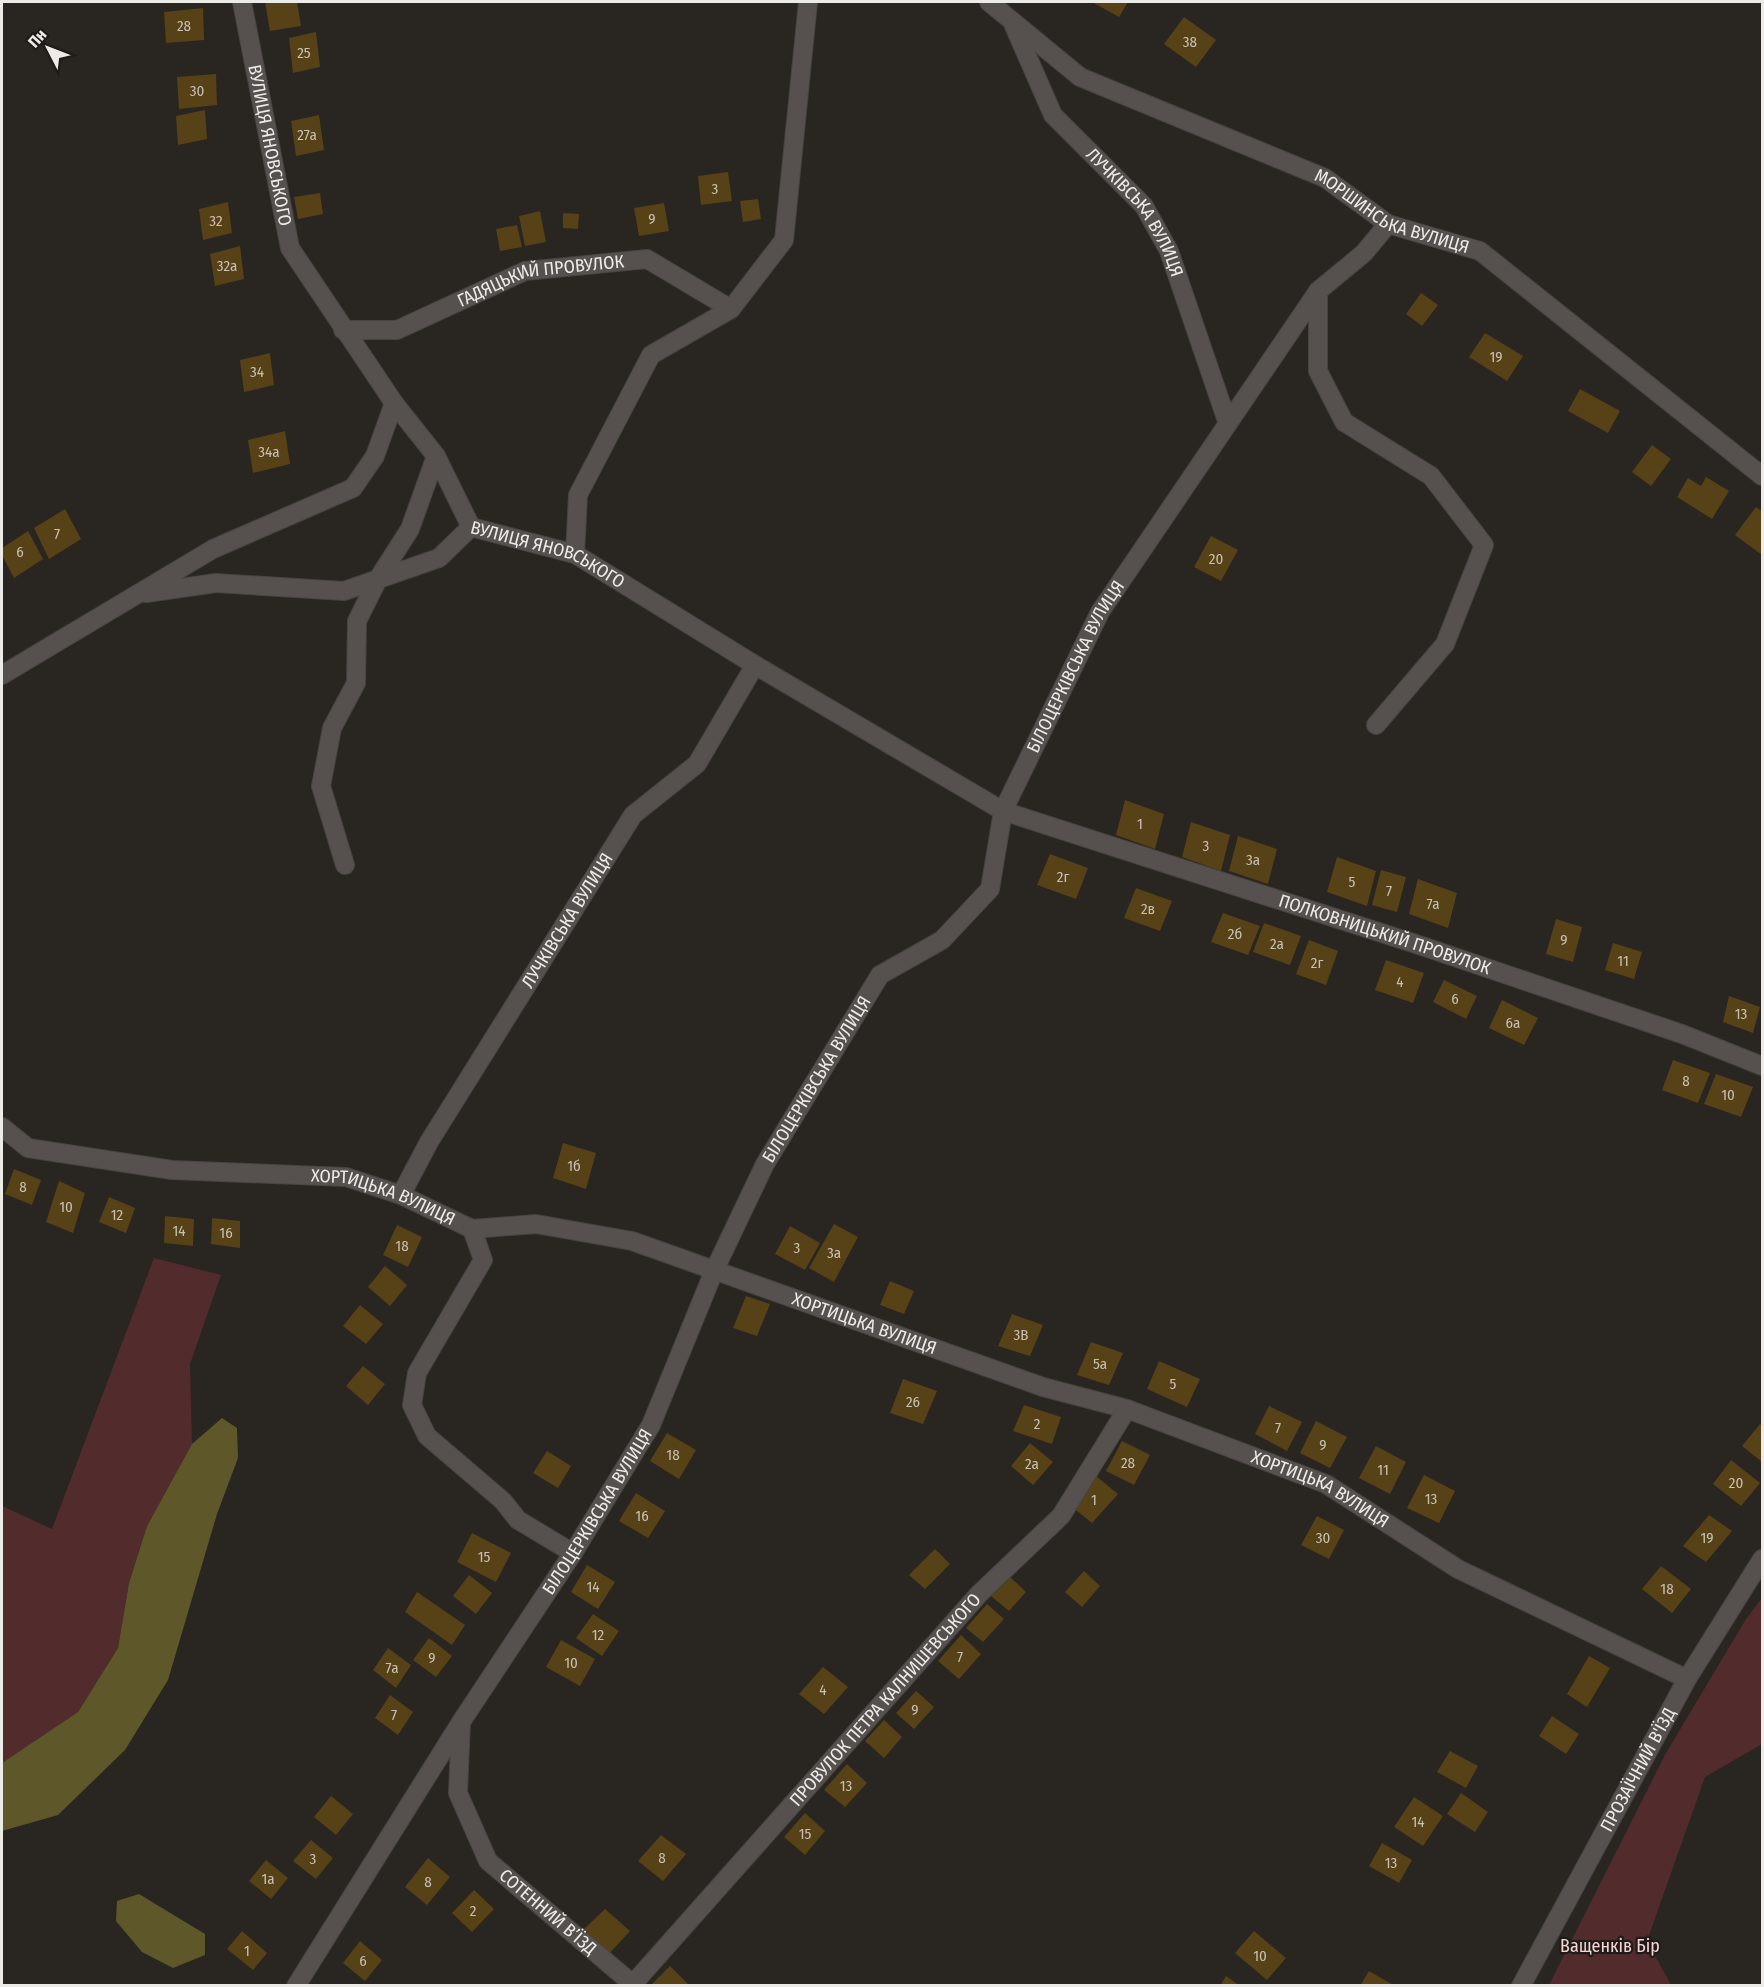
<svg xmlns="http://www.w3.org/2000/svg" width="1764" height="1987" font-family="'Fira Sans Condensed',sans-serif">
<style>
.green{fill:#522b2c}
.water{fill:#5d572a}
.building{fill:#574117}
.lines{fill:none;stroke-linecap:round;stroke-linejoin:round}
.minor-casing{stroke:#464340;stroke-width:20}
.minor{stroke:#56514e;stroke-width:18}
.labels{text-anchor:middle;stroke-width:4.5;stroke-linejoin:round;paint-order:stroke}
.number-label{font-size:15px;fill:#c8c0b4}
.street-label{font-size:18px;fill:#edebe8;stroke:#1f1b18}
.park-label{font-size:18px;fill:#f6d4d4;stroke:#1f1b18}
</style>
<rect width="100%" height="100%" fill="#292521"/>
<!-- green -->
<g class="green">
<polygon points="154,1258 221,1275 190,1364 192,1444 147,1526 129,1583 118,1648 78,1712 2,1763 2,1506 52,1529"/>
<polygon points="1762,1598 1762,1744 1705,1777 1647,1941 1671,1985 1549,1985 1666,1753 1746,1619"/>
</g>
<!-- water -->
<g class="water">
<polygon points="222,1418 237,1428 238,1458 217,1514 168,1680 125,1750 58,1815 2,1831 2,1763 78,1712 118,1648 129,1583 147,1526 192,1444"/>
<polygon points="139,1894 205,1934 205,1955 173,1968 142,1952 116,1921 117,1901"/>
</g>
<!-- building -->
<g class="building">
<polygon points="265,2 297,2 301,26 270,31"/>
<polygon points="1092,2 1128,2 1119,17"/>
<polygon points="203,8 204,40 166,43 164,12"/>
<polygon points="1184,17 1216,40 1196,67 1164,44"/>
<polygon points="316,32 320,67 293,73 289,38"/>
<polygon points="216,74 217,105 179,109 177,77"/>
<polygon points="205,110 207,139 178,145 176,116"/>
<polygon points="319,115 324,150 296,156 291,121"/>
<polygon points="728,172 732,201 701,205 698,176"/>
<polygon points="320,193 323,214 298,219 294,197"/>
<polygon points="758,199 761,219 743,222 740,201"/>
<polygon points="228,202 232,233 203,240 199,209"/>
<polygon points="664,203 669,231 639,236 634,208"/>
<polygon points="540,211 546,242 525,246 519,216"/>
<polygon points="563,213 579,214 578,229 563,228"/>
<polygon points="517,225 522,247 500,251 496,229"/>
<polygon points="240,246 244,279 215,286 210,254"/>
<polygon points="1421,293 1438,305 1422,326 1406,314"/>
<polygon points="1485,333 1523,356 1507,381 1469,357"/>
<polygon points="270,353 274,385 244,392 240,360"/>
<polygon points="1580,389 1620,411 1608,433 1568,411"/>
<polygon points="285,431 290,464 253,473 248,440"/>
<polygon points="1652,445 1671,459 1651,486 1632,472"/>
<polygon points="1706,477 1729,491 1712,519 1677,497 1688,478 1701,486"/>
<polygon points="1756,507 1762,511 1762,555 1735,535"/>
<polygon points="65,509 81,539 49,559 34,528"/>
<polygon points="28,531 43,559 14,578 2,555 2,548"/>
<polygon points="1211,536 1238,550 1221,581 1194,567"/>
<polygon points="1125,800 1164,814 1155,849 1116,835"/>
<polygon points="1191,822 1230,835 1221,871 1182,857"/>
<polygon points="1238,836 1277,849 1268,884 1229,871"/>
<polygon points="1050,854 1088,868 1076,899 1037,885"/>
<polygon points="1337,857 1376,871 1367,906 1327,892"/>
<polygon points="1381,870 1406,877 1397,912 1372,905"/>
<polygon points="1418,879 1457,893 1448,928 1409,914"/>
<polygon points="1136,888 1172,901 1160,931 1124,918"/>
<polygon points="1223,913 1260,926 1248,955 1211,942"/>
<polygon points="1556,919 1582,927 1573,962 1546,954"/>
<polygon points="1264,923 1301,936 1290,965 1253,952"/>
<polygon points="1309,940 1338,951 1326,985 1296,974"/>
<polygon points="1613,943 1642,952 1634,979 1605,970"/>
<polygon points="1386,960 1424,973 1413,1003 1375,990"/>
<polygon points="1444,980 1477,996 1466,1019 1433,1002"/>
<polygon points="1729,996 1760,1007 1753,1033 1723,1022"/>
<polygon points="1502,1000 1538,1018 1524,1045 1489,1028"/>
<polygon points="1673,1060 1710,1073 1698,1103 1662,1090"/>
<polygon points="1716,1074 1753,1087 1741,1117 1704,1104"/>
<polygon points="563,1143 596,1153 586,1189 553,1178"/>
<polygon points="14,1169 41,1180 32,1205 5,1194"/>
<polygon points="59,1181 85,1193 73,1233 46,1222"/>
<polygon points="109,1197 135,1208 126,1233 99,1222"/>
<polygon points="165,1216 194,1219 193,1246 164,1243"/>
<polygon points="212,1218 240,1221 240,1248 211,1244"/>
<polygon points="834,1224 858,1237 834,1282 809,1268"/>
<polygon points="397,1225 422,1237 408,1267 383,1255"/>
<polygon points="790,1226 820,1243 805,1270 775,1254"/>
<polygon points="385,1266 407,1285 390,1306 368,1287"/>
<polygon points="890,1281 914,1291 904,1314 880,1305"/>
<polygon points="746,1296 770,1304 757,1336 733,1328"/>
<polygon points="360,1305 383,1324 366,1344 343,1326"/>
<polygon points="1012,1314 1043,1325 1030,1356 998,1346"/>
<polygon points="1091,1342 1123,1353 1109,1385 1077,1375"/>
<polygon points="1159,1361 1200,1379 1187,1407 1147,1389"/>
<polygon points="363,1366 385,1384 368,1405 346,1386"/>
<polygon points="903,1379 937,1391 923,1424 890,1413"/>
<polygon points="1024,1405 1061,1417 1052,1444 1013,1431"/>
<polygon points="1269,1406 1302,1422 1287,1451 1255,1434"/>
<polygon points="1316,1421 1347,1437 1330,1468 1300,1453"/>
<polygon points="1760,1424 1762,1426 1762,1462 1742,1446"/>
<polygon points="667,1433 696,1450 679,1479 650,1461"/>
<polygon points="1122,1441 1150,1455 1134,1485 1106,1471"/>
<polygon points="1030,1443 1053,1462 1033,1485 1011,1466"/>
<polygon points="1376,1446 1406,1462 1390,1494 1359,1478"/>
<polygon points="547,1451 571,1466 558,1488 533,1473"/>
<polygon points="1731,1460 1760,1483 1741,1506 1713,1484"/>
<polygon points="1424,1475 1455,1491 1439,1523 1407,1508"/>
<polygon points="1096,1476 1118,1494 1092,1523 1071,1506"/>
<polygon points="636,1493 665,1511 648,1538 619,1521"/>
<polygon points="1709,1515 1732,1531 1706,1562 1683,1546"/>
<polygon points="1317,1516 1344,1530 1329,1559 1301,1545"/>
<polygon points="472,1533 511,1553 496,1582 457,1562"/>
<polygon points="935,1549 950,1564 925,1589 909,1575"/>
<polygon points="587,1565 615,1582 598,1609 571,1592"/>
<polygon points="1661,1566 1691,1589 1672,1613 1642,1589"/>
<polygon points="1084,1571 1100,1586 1082,1607 1065,1592"/>
<polygon points="469,1575 492,1593 476,1614 453,1596"/>
<polygon points="1009,1576 1026,1592 1009,1611 991,1596"/>
<polygon points="417,1592 465,1625 452,1645 405,1612"/>
<polygon points="987,1604 1004,1619 983,1642 966,1628"/>
<polygon points="593,1614 619,1631 602,1656 576,1638"/>
<polygon points="961,1635 981,1654 959,1679 938,1661"/>
<polygon points="429,1638 452,1656 436,1677 413,1660"/>
<polygon points="561,1640 595,1659 580,1686 546,1667"/>
<polygon points="388,1648 411,1665 396,1688 373,1670"/>
<polygon points="1589,1656 1610,1668 1587,1707 1567,1694"/>
<polygon points="823,1667 848,1687 824,1714 799,1694"/>
<polygon points="916,1691 934,1707 914,1729 896,1713"/>
<polygon points="390,1695 413,1712 398,1735 375,1718"/>
<polygon points="1552,1716 1579,1734 1566,1754 1539,1736"/>
<polygon points="884,1720 902,1737 884,1758 865,1741"/>
<polygon points="1450,1751 1478,1766 1466,1788 1437,1772"/>
<polygon points="847,1764 867,1783 845,1807 824,1790"/>
<polygon points="1461,1793 1488,1812 1475,1832 1447,1814"/>
<polygon points="331,1796 353,1814 336,1835 314,1817"/>
<polygon points="1414,1797 1443,1816 1423,1846 1394,1827"/>
<polygon points="805,1813 825,1831 805,1855 784,1837"/>
<polygon points="661,1835 686,1854 663,1881 638,1861"/>
<polygon points="311,1840 333,1858 316,1879 293,1861"/>
<polygon points="1382,1843 1412,1860 1399,1883 1369,1866"/>
<polygon points="428,1858 450,1877 427,1905 405,1887"/>
<polygon points="266,1860 288,1878 271,1899 249,1881"/>
<polygon points="474,1890 494,1909 472,1932 452,1913"/>
<polygon points="605,1909 630,1931 608,1955 582,1931"/>
<polygon points="242,1931 267,1953 253,1970 227,1949"/>
<polygon points="1254,1931 1286,1958 1267,1980 1235,1953"/>
<polygon points="360,1941 382,1960 365,1981 343,1963"/>
<polygon points="670,1966 688,1984 687,1986 652,1984"/>
<polygon points="1369,1971 1395,1986 1360,1986"/>
<polygon points="1226,1976 1240,1986 1220,1986"/>
</g>
<g class="lines">
<defs>
<g id="minor">
<path id="s1" d="M242,2l48,246 104,155 42,53 35,71 104,27 180,111 248,146 419,135 260,88 80,32"/>
<path id="s2" d="M989,2l91,75 245,101 63,46 92,27 282,225"/>
<path id="s3" d="M1014,26l39,89 91,91 25,45 58,170"/>
<polyline points="1318,291 1318,371 1344,422 1431,476 1484,545 1445,644 1376,725"/>
<path id="s4" d="M343,330h54l128,-59 122,-12 84,50"/>
<polyline points="575,554 578,495 651,355 731,309 784,240 808,2"/>
<polyline points="146,593 216,583 344,591 439,558 471,527"/>
<polyline points="2,675 213,549 353,488 375,456 394,403"/>
<polyline points="345,865 321,786 332,728 356,683 357,621 378,579 410,529 436,456"/>
<path id="s5" d="M2,1127l26,21 144,22 174,7 55,18 71,34 64,-5 96,17 411,146 84,22 199,75 132,85 229,110"/>
<path id="s6" d="M401,1195l28,-53 204,-327 64,-51 58,-99"/>
<polyline points="472,1229 483,1260 417,1373 412,1405 427,1436 503,1501 518,1520 573,1553"/>
<path id="s7" d="M461,1722l-3,71 30,68 147,125"/>
<path id="s8" d="M633,1984l346,-390 82,-78 66,-107"/>
<path id="s9" d="M296,1986l165,-264 112,-169 78,-128 63,-154 51,-107 115,-189 62,-35 48,-51 13,-78 97,-199 218,-321 46,-38 24,-29"/>
<path id="s10" d="M1521,1986l166,-307 75,-120"/>
</g>
</defs>
<!-- minor casing -->
<use href="#minor" class="minor-casing"/>
<!-- minor -->
<use href="#minor" class="minor"/>
</g>
<g class="labels">
<!-- number labels -->
<g class="number-label">
<text x="184" y="31">28</text>
<text x="1190" y="47">38</text>
<text x="304" y="58">25</text>
<text x="197" y="96">30</text>
<text x="307" y="140">27а</text>
<text x="715" y="194">3</text>
<text x="652" y="224">9</text>
<text x="216" y="226">32</text>
<text x="227" y="271">32а</text>
<text x="1496" y="362">19</text>
<text x="257" y="377">34</text>
<text x="269" y="457">34а</text>
<text x="57" y="539">7</text>
<text x="20" y="557">6</text>
<text x="1216" y="564">20</text>
<text x="1140" y="829">1</text>
<text x="1206" y="851">3</text>
<text x="1253" y="865">3а</text>
<text x="1063" y="882">2г</text>
<text x="1352" y="887">5</text>
<text x="1389" y="896">7</text>
<text x="1433" y="909">7а</text>
<text x="1148" y="914">2в</text>
<text x="1235" y="939">2б</text>
<text x="1564" y="945">9</text>
<text x="1277" y="949">2а</text>
<text x="1623" y="966">11</text>
<text x="1317" y="968">2г</text>
<text x="1400" y="987">4</text>
<text x="1455" y="1004">6</text>
<text x="1741" y="1019">13</text>
<text x="1513" y="1028">6а</text>
<text x="1686" y="1086">8</text>
<text x="1728" y="1100">10</text>
<text x="574" y="1171">1б</text>
<text x="23" y="1192">8</text>
<text x="66" y="1212">10</text>
<text x="117" y="1220">12</text>
<text x="179" y="1236">14</text>
<text x="226" y="1238">16</text>
<text x="402" y="1251">18</text>
<text x="797" y="1253">3</text>
<text x="834" y="1258">3а</text>
<text x="1021" y="1340">3В</text>
<text x="1100" y="1369">5а</text>
<text x="1173" y="1389">5</text>
<text x="913" y="1407">26</text>
<text x="1037" y="1429">2</text>
<text x="1278" y="1433">7</text>
<text x="1323" y="1450">9</text>
<text x="673" y="1460">18</text>
<text x="1128" y="1468">28</text>
<text x="1032" y="1469">2а</text>
<text x="1383" y="1475">11</text>
<text x="1736" y="1488">20</text>
<text x="1431" y="1504">13</text>
<text x="1094" y="1505">1</text>
<text x="642" y="1521">16</text>
<text x="1323" y="1543">30</text>
<text x="1707" y="1543">19</text>
<text x="484" y="1562">15</text>
<text x="593" y="1592">14</text>
<text x="1667" y="1594">18</text>
<text x="598" y="1640">12</text>
<text x="960" y="1662">7</text>
<text x="432" y="1663">9</text>
<text x="571" y="1668">10</text>
<text x="392" y="1673">7а</text>
<text x="823" y="1695">4</text>
<text x="915" y="1715">9</text>
<text x="394" y="1720">7</text>
<text x="846" y="1791">13</text>
<text x="1418" y="1827">14</text>
<text x="805" y="1839">15</text>
<text x="662" y="1863">8</text>
<text x="313" y="1864">3</text>
<text x="1391" y="1868">13</text>
<text x="268" y="1884">1а</text>
<text x="428" y="1887">8</text>
<text x="473" y="1916">2</text>
<text x="247" y="1956">1</text>
<text x="1260" y="1961">10</text>
<text x="363" y="1966">6</text>
</g>
<!-- street labels -->
<g class="street-label">
<text dy="6" stroke="none"><textPath href="#s1" startOffset="146">ВУЛИЦЯ ЯНОВСЬКОГО</textPath></text>
<text dy="6" stroke="none"><textPath href="#s2" startOffset="459">МОРШИНСЬКА ВУЛИЦЯ</textPath></text>
<text dy="6" stroke="none"><textPath href="#s3" startOffset="226">ЛУЧКІВСЬКА ВУЛИЦЯ</textPath></text>
<text dy="6" stroke="none"><textPath href="#s4" startOffset="208">ГАДЯЦЬКИЙ ПРОВУЛОК</textPath></text>
<text dy="6" stroke="none"><textPath href="#s1" startOffset="666">ВУЛИЦЯ ЯНОВСЬКОГО</textPath></text>
<text dy="6" stroke="none"><textPath href="#s9" startOffset="1552">БІЛОЦЕРКІВСЬКА ВУЛИЦЯ</textPath></text>
<text dy="6" stroke="none"><textPath href="#s6" startOffset="321">ЛУЧКІВСЬКА ВУЛИЦЯ</textPath></text>
<text dy="6" stroke="none"><textPath href="#s1" startOffset="1592">ПОЛКОВНИЦЬКИЙ ПРОВУЛОК</textPath></text>
<text dy="6" stroke="none"><textPath href="#s9" startOffset="1048">БІЛОЦЕРКІВСЬКА ВУЛИЦЯ</textPath></text>
<text dy="6" stroke="none"><textPath href="#s5" startOffset="394">ХОРТИЦЬКА ВУЛИЦЯ</textPath></text>
<text dy="6" stroke="none"><textPath href="#s5" startOffset="898">ХОРТИЦЬКА ВУЛИЦЯ</textPath></text>
<text dy="6" stroke="none"><textPath href="#s5" startOffset="1384">ХОРТИЦЬКА ВУЛИЦЯ</textPath></text>
<text dy="6" stroke="none"><textPath href="#s9" startOffset="562">БІЛОЦЕРКІВСЬКА ВУЛИЦЯ</textPath></text>
<text dy="6" stroke="none"><textPath href="#s8" startOffset="380">ПРОВУЛОК ПЕТРА КАЛНИШЕВСЬКОГО</textPath></text>
<text dy="6" stroke="none"><textPath href="#s10" startOffset="246">ПРОЗАЇЧНИЙ В'ЇЗД</textPath></text>
<text dy="6" stroke="none"><textPath href="#s7" startOffset="224">СОТЕННИЙ В’ЇЗД</textPath></text>
</g>
<!-- park labels -->
<g class="park-label">
<text x="1610" y="1952">Ващенків Бір</text>
</g>
</g>
<!-- border -->
<rect width="1764" height="1987" fill="none" stroke="#edebe8" stroke-width="6"/>
<!-- north arrow -->
<g transform="translate(48 48) rotate(312)" stroke="#1f1b18" stroke-width="4.5" paint-order="stroke">
<path d="M0-4.5L10 22L0 15L-10 22Z" fill="#edebe8"/>
<text y="-9" font-size="16" font-weight="bold" text-anchor="middle" fill="#edebe8">Пн</text>
</g>
</svg>
